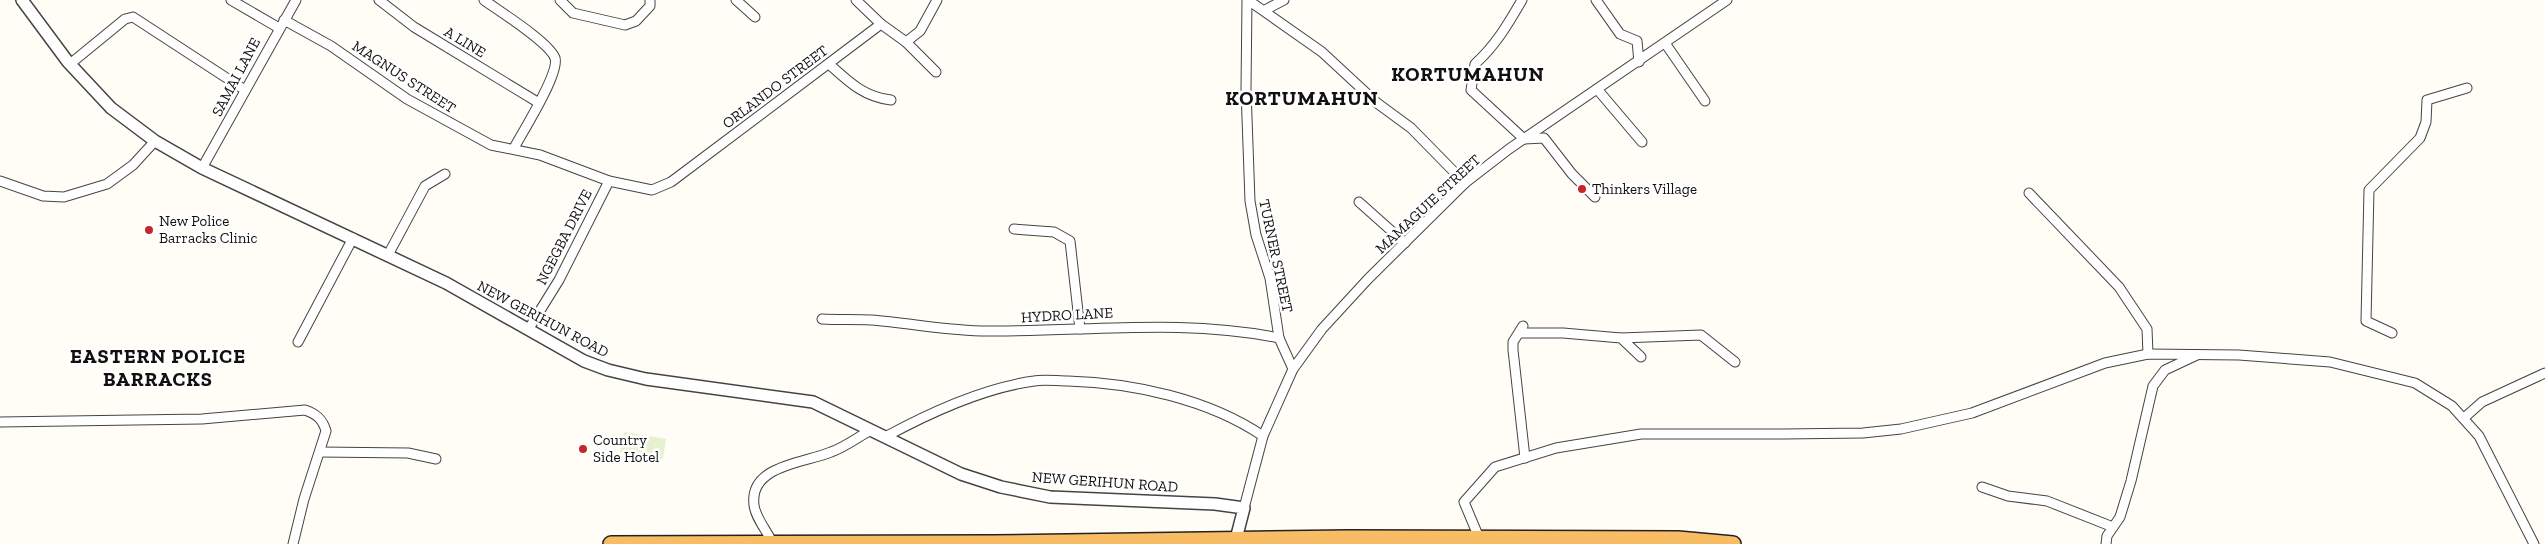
<svg xmlns="http://www.w3.org/2000/svg" width="2545" height="544" font-family="'Zilla Slab',serif">
<style>
.pitch{fill:#e6f2cf}
.lines{fill:none;stroke-linecap:round;stroke-linejoin:round}
.minor-casing{stroke:#444;stroke-width:11}
.tertiary-casing{stroke:#444;stroke-width:14}
.trunk-casing{stroke:#222;stroke-width:18}
.minor{stroke:#fff;stroke-width:9}
.tertiary{stroke:#fff;stroke-width:11}
.trunk{stroke:#f7bc64;stroke-width:15}
.poi-dot{fill:#c4262e;stroke:#fff;stroke-width:2}
.labels{text-anchor:middle;stroke-width:5;stroke-linejoin:round;paint-order:stroke}
.street-label{font-size:15px;fill:#111;stroke:#fff}
.poi-label{font-size:15px;fill:#111;stroke:#fff;text-anchor:start}
.district-label{font-size:20px;font-weight:bold;letter-spacing:1px;fill:#111;stroke:#fff}
</style>
<rect width="100%" height="100%" fill="#fffdf5"/>
<!-- pitch -->
<polygon class="pitch" points="624,432 666,439 663,459 620,452"/>
<g class="lines">
<defs>
<g id="minor">
<polyline points="231,0 279,28"/>
<polyline points="379,0 414,27 539,103"/>
<path d="M484,0c15,11 65,42 71,58 5,15 -33,75 -41,90"/>
<polyline points="560,0 573,13 625,25 636,21 650,6 650,0"/>
<polyline points="736,0 755,17"/>
<polyline points="856,0 881,24"/>
<polyline points="1247,0 1246,90 1250,201 1256,235 1270,278 1279,338"/>
<polyline points="1248,0 1322,52 1377,103 1411,128 1465,183"/>
<path d="M1522,0c-14,24 -26,45 -47,64l-4,26 53,49 20,-1 28,36 23,23"/>
<polyline points="1596,0 1620,34 1637,41 1639,62"/>
<polyline points="1265,10 1284,0"/>
<polyline points="284,20 331,46 407,99 491,145 540,155 609,181 652,190 671,182 881,24 906,42 920,31 937,0"/>
<polyline points="906,42 936,72"/>
<polyline points="1665,43 1705,101"/>
<polyline points="70,64 125,19 133,17 245,90"/>
<path d="M829,64c20,18 35,33 62,36"/>
<polyline points="1597,89 1642,142"/>
<polyline points="202,168 296,0"/>
<polyline points="0,181 43,196 64,197 107,184 133,165 155,141"/>
<polyline points="2029,193 2119,287 2147,329 2148,354"/>
<polyline points="1359,202 1405,243"/>
<polyline points="1014,229 1054,232 1070,241 1080,329"/>
<polyline points="388,255 425,186 445,174"/>
<path d="M822,319c16,1 33,0 49,1 39,3 78,11 117,11 97,1 195,-13 291,7l14,31"/>
<polyline points="1523,326 1513,342 1513,350 1525,458"/>
<polyline points="528,330 559,280 609,181"/>
<polyline points="1520,333 1563,333 1621,338 1641,357"/>
<polyline points="2392,333 2366,321 2369,190 2420,138 2426,122 2427,100 2467,88"/>
<polyline points="1621,338 1701,335 1735,362"/>
<polyline points="298,342 353,238"/>
<polyline points="2464,418 2482,402 2545,373"/>
<path d="M0,422l202,-3 103,-9c12,4 18,10 21,21l-22,68 -11,45"/>
<path d="M885,437c44,-24 98,-49 149,-56 10,-2 23,0 34,0 66,2 140,18 195,55"/>
<polyline points="320,452 408,453 436,459"/>
<polyline points="1982,487 2008,496 2047,501 2113,527"/>
<polyline points="1244,508 1263,436 1293,369 1322,329 1368,279 1465,183 1509,149 1727,0"/>
<polyline points="1480,540 1464,502 1495,467 1556,448 1641,434 1784,434 1863,433 1901,429 1972,413 2105,363 2148,354 2239,355 2330,362 2415,383 2452,406 2479,436 2534,544"/>
<path d="M772,542c-5,-11 -17,-25 -18,-37 -5,-40 51,-42 77,-53 14,-5 27,-15 40,-22"/>
<polyline points="2106,544 2107,536 2120,517 2131,481 2153,386 2165,370 2197,355"/>
</g>
<polyline id="tertiary" points="22,0 68,62 111,108 155,141 202,168 446,283 584,361 608,370 646,379 813,402 961,474 1001,487 1050,497 1215,504 1244,508 1236,539"/>
<polyline id="trunk" points="611,544 993,543 1348,538 1678,539 1733,544"/>
</defs>
<!-- minor casing -->
<use href="#minor" class="minor-casing"/>
<!-- tertiary casing -->
<use href="#tertiary" class="tertiary-casing"/>
<!-- trunk casing -->
<use href="#trunk" class="trunk-casing"/>
<!-- minor -->
<use href="#minor" class="minor"/>
<!-- tertiary -->
<use href="#tertiary" class="tertiary"/>
<!-- trunk -->
<use href="#trunk" class="trunk"/>
</g>
<!-- markers -->
<g class="poi-dot">
<circle cx="1582" cy="189" r="5"/>
<circle cx="149" cy="230" r="5"/>
<circle cx="583" cy="449" r="5"/>
</g>
<g class="labels">
<!-- street labels -->
<g class="street-label">
<text transform="translate(465 42) rotate(31)" y="5">A LINE</text>
<text transform="translate(236 77) rotate(-62)" y="5">SAMAI LANE</text>
<text transform="translate(404 77) rotate(33)" y="5">MAGNUS STREET</text>
<text transform="translate(775 87) rotate(-37)" y="5">ORLANDO STREET</text>
<text transform="translate(1428 204) rotate(-43)" y="5">MAMAGUIE STREET</text>
<text transform="translate(564 237) rotate(-63)" y="5">NGEGBA DRIVE</text>
<text transform="translate(1276 256) rotate(78)" y="5">TURNER STREET</text>
<text transform="translate(1067 315) rotate(-3)" y="5">HYDRO LANE</text>
<text transform="translate(543 319) rotate(28)" y="5">NEW GERIHUN ROAD</text>
<text transform="translate(1105 482) rotate(4)" y="5">NEW GERIHUN ROAD</text>
</g>
<!-- poi labels -->
<g class="poi-label">
<text x="1592" y="194">Thinkers Village</text>
<text x="159" y="226">New Police<tspan x="159" dy="17">Barracks Clinic</tspan></text>
<text x="593" y="445">Country<tspan x="593" dy="17">Side Hotel</tspan></text>
</g>
<!-- district labels -->
<g class="district-label">
<text x="1468" y="81">KORTUMAHUN</text>
<text x="1302" y="105">KORTUMAHUN</text>
<text x="158" y="363">EASTERN POLICE<tspan x="158" dy="23">BARRACKS</tspan></text>
</g>
</g>
</svg>
